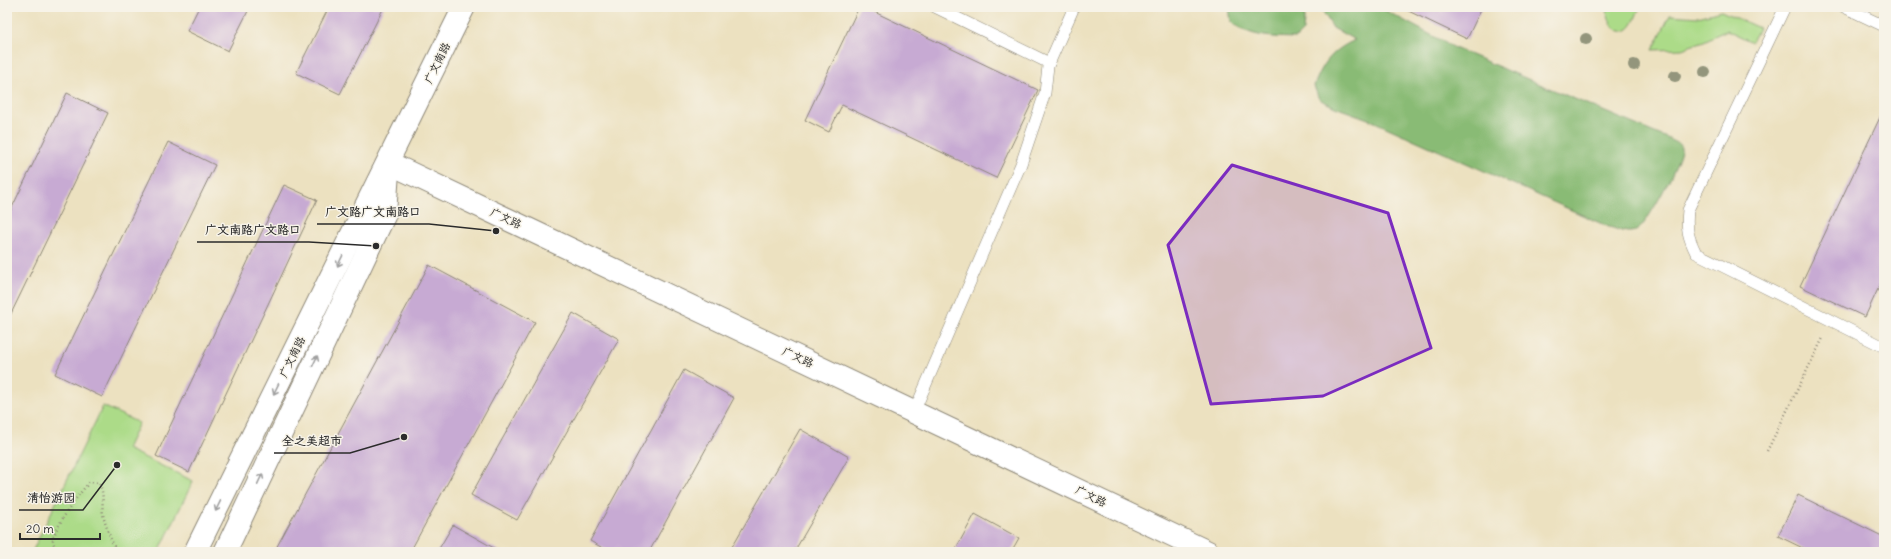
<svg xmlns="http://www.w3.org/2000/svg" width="1891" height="559" font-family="Delius,'LXGW WenKai TC',sans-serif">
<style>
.green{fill:#acdb88;stroke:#6c835a}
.forest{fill:#89bb74;stroke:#5a7350}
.building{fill:#c7aad3}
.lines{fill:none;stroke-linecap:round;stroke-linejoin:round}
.service-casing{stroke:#8c8676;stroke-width:12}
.tertiary-casing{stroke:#8c8676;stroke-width:24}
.path{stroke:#8c8676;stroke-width:2.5;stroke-dasharray:1 3;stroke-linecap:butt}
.service{stroke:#fff;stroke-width:11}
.tertiary{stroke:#fff;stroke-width:22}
.tree{fill:#93957b}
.oneway{stroke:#a0a0a0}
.marked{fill:#7b2cbf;fill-opacity:0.2;stroke:#7b2cbf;stroke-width:3;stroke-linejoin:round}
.labels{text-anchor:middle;stroke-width:3;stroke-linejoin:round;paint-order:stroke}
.street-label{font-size:11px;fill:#2b2b2b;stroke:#f7f3e8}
.leader{fill:none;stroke:#2b2b2b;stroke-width:1.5}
.callout-dot{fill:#2b2b2b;stroke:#f7f3e8;stroke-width:1.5}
.callout-label{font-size:12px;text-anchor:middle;font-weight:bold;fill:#2b2b2b;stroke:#f7f3e8;stroke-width:3;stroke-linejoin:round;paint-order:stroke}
</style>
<rect width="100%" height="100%" fill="#f7f3e8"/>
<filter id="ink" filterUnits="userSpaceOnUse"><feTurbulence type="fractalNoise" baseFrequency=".025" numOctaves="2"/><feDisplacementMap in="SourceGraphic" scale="8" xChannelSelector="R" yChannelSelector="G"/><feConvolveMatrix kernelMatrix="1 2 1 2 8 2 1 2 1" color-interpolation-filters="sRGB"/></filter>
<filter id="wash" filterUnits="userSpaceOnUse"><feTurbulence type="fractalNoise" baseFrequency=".012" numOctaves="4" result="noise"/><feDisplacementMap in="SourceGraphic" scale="16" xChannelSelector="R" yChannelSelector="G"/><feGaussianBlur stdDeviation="0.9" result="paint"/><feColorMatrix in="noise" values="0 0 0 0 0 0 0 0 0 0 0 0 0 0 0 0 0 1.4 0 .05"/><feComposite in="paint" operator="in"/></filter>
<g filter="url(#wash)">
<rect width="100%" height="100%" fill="#ece1c0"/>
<!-- green -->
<g class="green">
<path d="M1608,7h32c-3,6 -6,18 -12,22 -13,9 -23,-12 -20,-22z"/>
<polygon points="1721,11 1759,28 1752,42 1727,30 1704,41 1682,49 1653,50 1670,15 1698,17"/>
<polygon points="103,406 139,423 127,449 193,481 159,552 32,552"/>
</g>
<!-- forest -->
<g class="forest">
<path d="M1229,7h76l-2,24 -7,7c-24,-1 -45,0 -65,-16z"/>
<path d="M1317,7h62l78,42 212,90c4,2 11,4 12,9 2,10 -33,74 -42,81 -9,7 -21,0 -30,-2l-241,-108 -33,-12 -16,-8 -5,-13c9,-24 19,-36 41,-46l-22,-12 -11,-18z"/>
</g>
<g id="blocks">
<!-- building -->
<g class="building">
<polygon points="199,7 250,7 228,51 187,31"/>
<polygon points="329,7 384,7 340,94 296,73"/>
<polygon points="859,7 864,7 1038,90 996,178 842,105 829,132 805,120"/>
<polygon points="1400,7 1482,7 1467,39"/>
<polygon points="67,93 108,113 7,322 7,218"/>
<polygon points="1884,109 1884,276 1865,317 1800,286"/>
<polygon points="168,142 215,165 102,397 55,374"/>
<polygon points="284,185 317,200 189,472 156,456"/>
<polygon points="429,265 535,322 410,552 274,552"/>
<polygon points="573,313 619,339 517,520 471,495"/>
<polygon points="684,370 734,398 649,552 610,552 590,541"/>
<polygon points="800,429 849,457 794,552 729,552"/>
<polygon points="1798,495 1884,537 1884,552 1811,552 1778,536"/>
<polygon points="975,514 1019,538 1011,552 954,552"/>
<polygon points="453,525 501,552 437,552"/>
</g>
</g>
</g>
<g filter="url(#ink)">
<use href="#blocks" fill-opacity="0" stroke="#8c8676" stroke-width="1"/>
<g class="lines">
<defs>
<g id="service">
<polyline points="935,7 1049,63"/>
<path d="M1785,7l-97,203c-2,19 0,27 8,43l188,94"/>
<polyline points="1844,7 1884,26"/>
<polyline points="914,412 1021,164 1045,93 1048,66 1074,7"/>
</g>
<g id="tertiary">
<polyline points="389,163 1208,552"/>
<polyline points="195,552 464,7"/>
<polyline points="225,552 385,214 388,172"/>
</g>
</defs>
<!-- service casing -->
<use href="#service" class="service-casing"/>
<!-- tertiary casing -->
<use href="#tertiary" class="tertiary-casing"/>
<!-- path -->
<g class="path">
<polyline points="1767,451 1823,338"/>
<path d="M57,552c-1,-3 -4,-9 -4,-12 1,-12 28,-50 37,-58l9,1c7,14 1,21 5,36 3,11 8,22 12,33"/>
<polyline points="155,552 161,549 168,552"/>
</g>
<!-- service -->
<use href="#service" class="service"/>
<!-- tertiary -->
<use href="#tertiary" class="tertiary"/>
</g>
<!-- trees -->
<g class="tree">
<circle cx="1586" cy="39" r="6"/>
<circle cx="1634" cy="65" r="6"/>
<circle cx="1705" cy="72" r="6"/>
<circle cx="1675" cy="76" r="6"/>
</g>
<!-- one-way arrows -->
<defs><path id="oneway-shaft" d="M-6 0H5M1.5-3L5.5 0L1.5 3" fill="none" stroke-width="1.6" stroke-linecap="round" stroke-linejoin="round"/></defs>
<g class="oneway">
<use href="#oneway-shaft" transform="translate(340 261) rotate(116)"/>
<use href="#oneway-shaft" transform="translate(315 361) rotate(-65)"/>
<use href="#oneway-shaft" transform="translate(276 389) rotate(116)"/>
<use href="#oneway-shaft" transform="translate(260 479) rotate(-65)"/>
<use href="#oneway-shaft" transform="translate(218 506) rotate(116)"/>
</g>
</g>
<!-- marked area -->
<path class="marked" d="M1232,165l156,48 43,135 -108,48 -112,8 -43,-159z"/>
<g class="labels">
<!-- street labels -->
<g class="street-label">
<text transform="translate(437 63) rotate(-64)" y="4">广文南路</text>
<text transform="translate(506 218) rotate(25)" y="4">广文路</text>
<text transform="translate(292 357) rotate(-64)" y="4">广文南路</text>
<text transform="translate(798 357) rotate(25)" y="4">广文路</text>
<text transform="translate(1091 496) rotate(26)" y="4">广文路</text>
</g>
</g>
<!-- callouts -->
<path class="leader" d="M496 231L429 224H317M376 246L309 242H197M404 437L350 453H274M117 465L83 510H19"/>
<g class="callout-dot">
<circle cx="496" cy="231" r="4"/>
<circle cx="376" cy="246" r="4"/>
<circle cx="404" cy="437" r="4"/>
<circle cx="117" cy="465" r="4"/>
</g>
<g class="callout-label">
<text x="373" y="216">广文路广文南路口</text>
<text x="253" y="234">广文南路广文路口</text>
<text x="312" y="445">全之美超市</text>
<text x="51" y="502">清怡游园</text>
</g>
<!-- margin -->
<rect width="1891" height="559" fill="none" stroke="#f7f3e8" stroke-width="24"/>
<!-- scale -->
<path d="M20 533v6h80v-6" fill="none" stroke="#2b2b2b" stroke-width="2"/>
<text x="26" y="533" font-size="12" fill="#2b2b2b" stroke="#f7f3e8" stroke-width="3" paint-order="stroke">20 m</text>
</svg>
